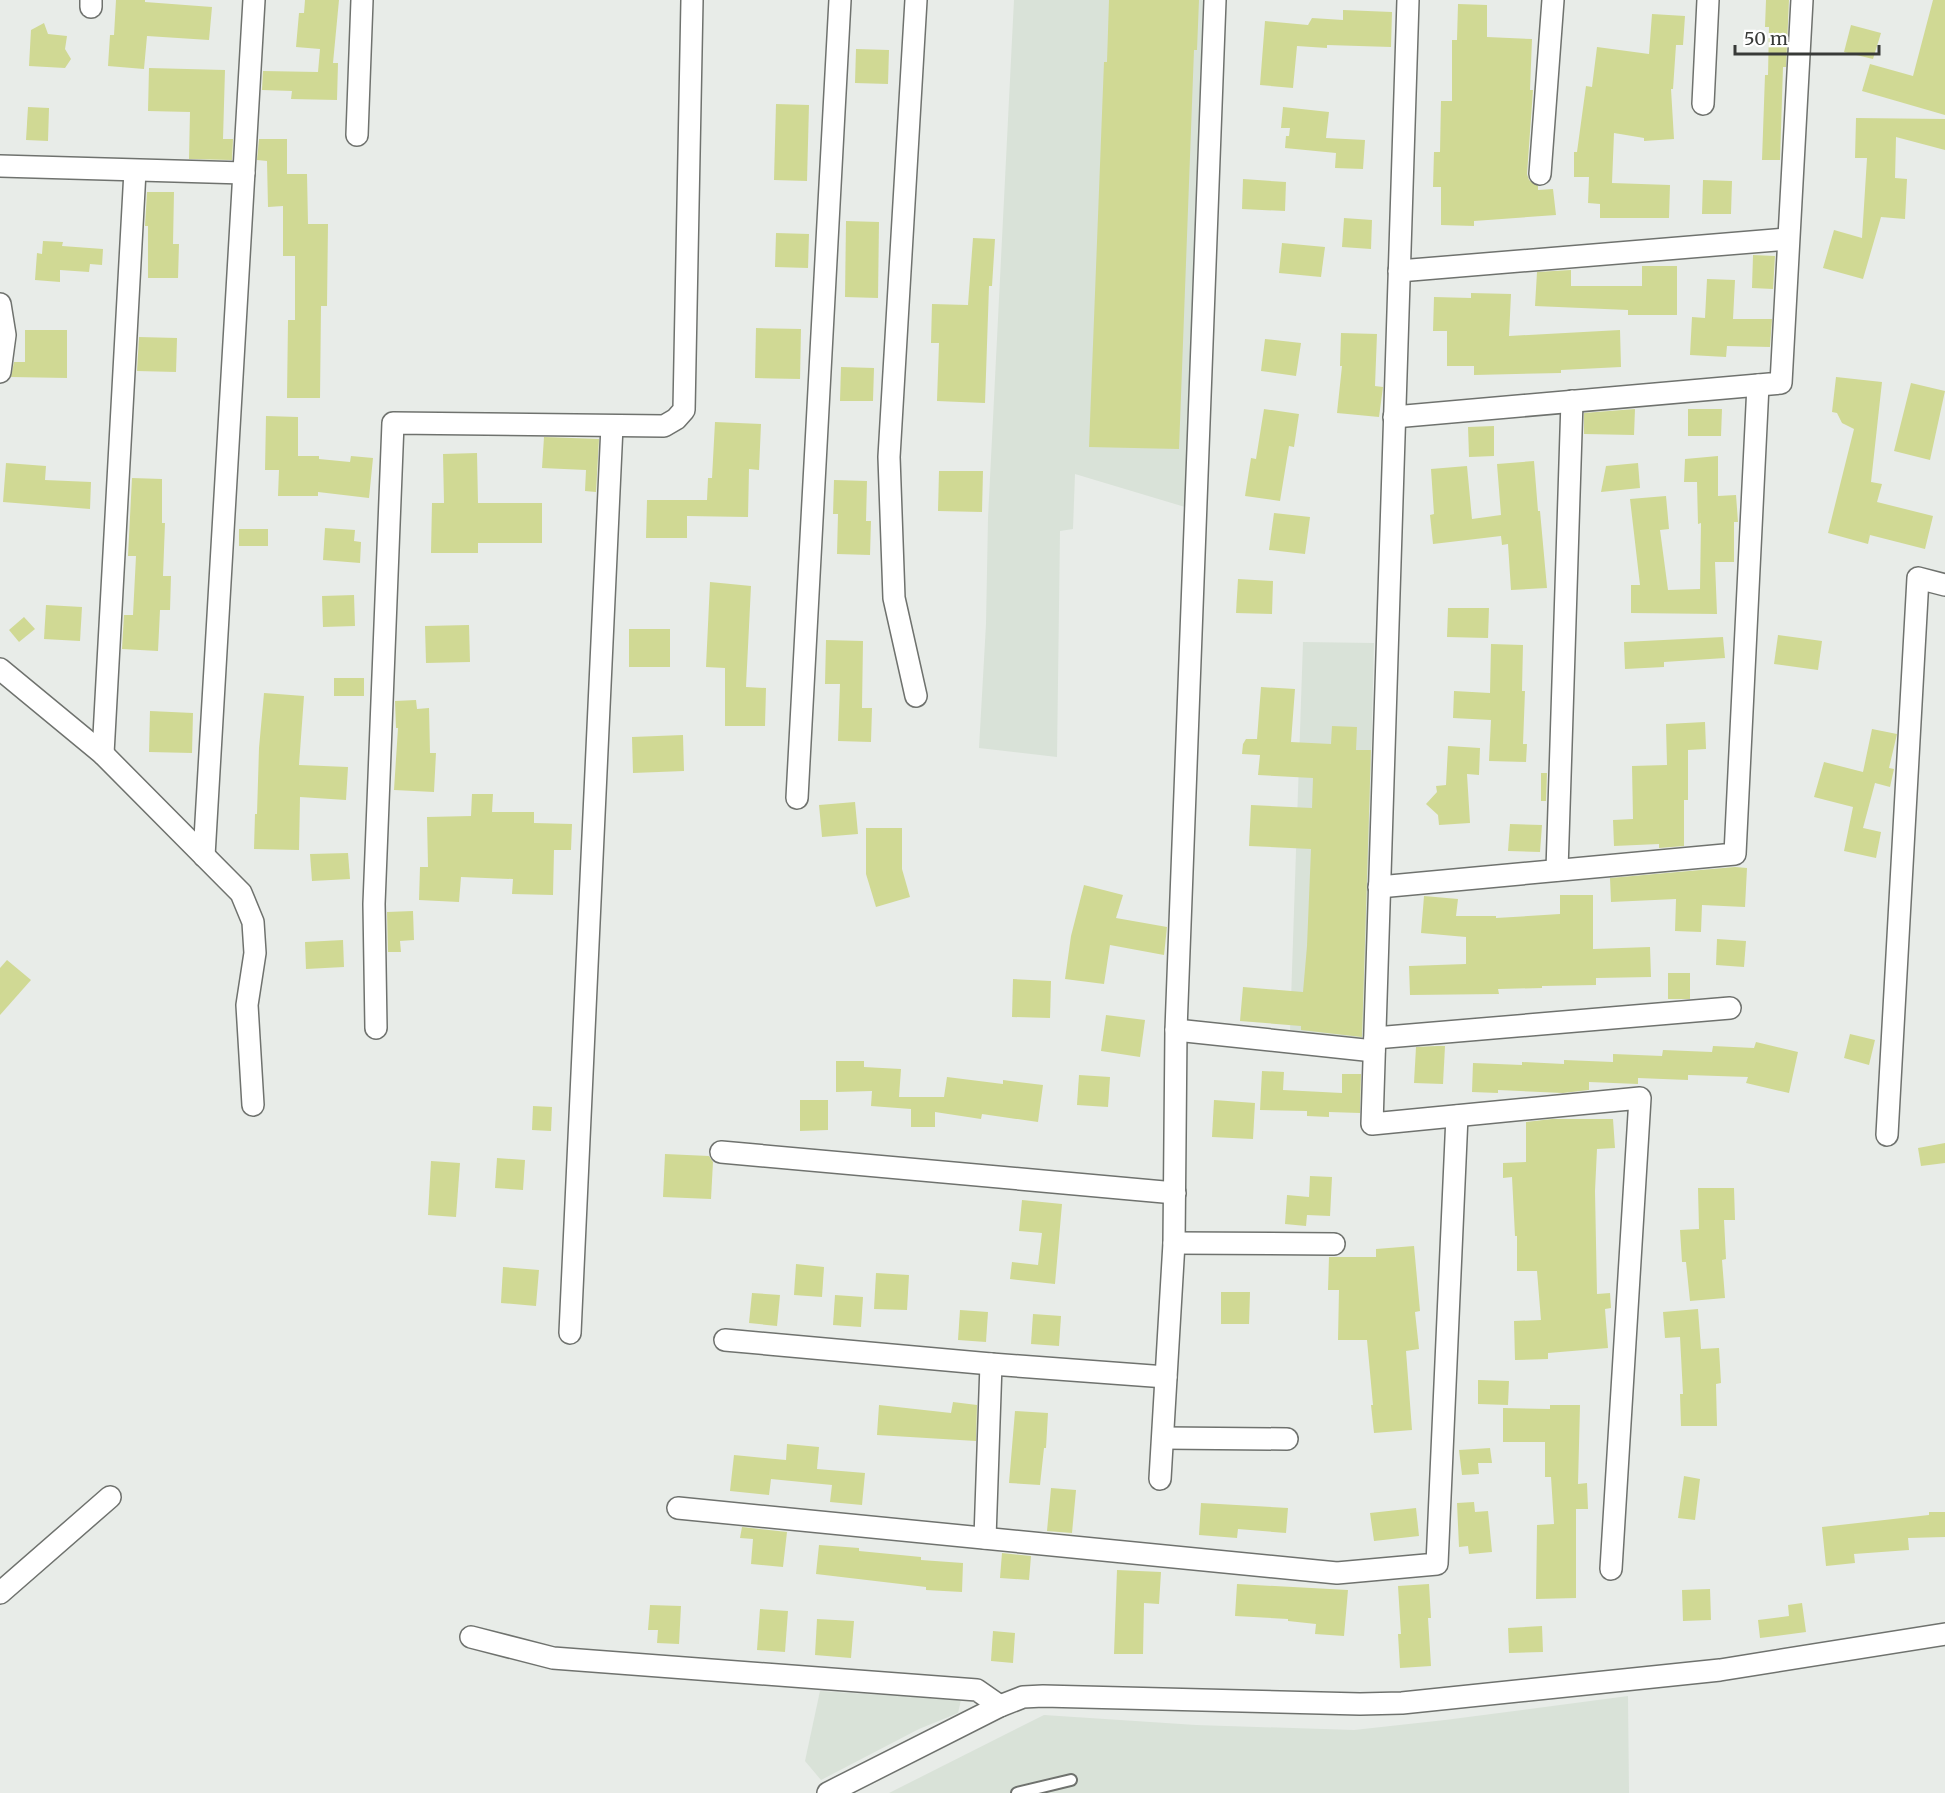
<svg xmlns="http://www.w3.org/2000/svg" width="1945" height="1793" font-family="Merriweather,serif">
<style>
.built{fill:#d9e2d8}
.building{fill:#d0d994}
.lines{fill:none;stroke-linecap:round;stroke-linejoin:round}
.lane-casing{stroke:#6f726e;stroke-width:14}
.street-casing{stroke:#6f726e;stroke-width:24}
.lane{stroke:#fff;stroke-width:10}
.street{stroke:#fff;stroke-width:21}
</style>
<rect width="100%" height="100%" fill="#e8ece8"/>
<!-- built -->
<g class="built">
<polygon points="1014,0 1203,0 1185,507 1075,474 1073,529 1060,531 1057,757 979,748 986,624 988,518"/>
<polygon points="1303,642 1374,643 1364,1038 1290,1030"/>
<polygon points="820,1691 961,1700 958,1713 919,1729 821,1780 805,1761"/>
<polygon points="1628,1696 1629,1793 889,1793 1044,1715 1196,1725 1354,1730 1445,1720"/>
</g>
<!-- building -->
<g class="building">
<polygon points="116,0 145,0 145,2 212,7 209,40 147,36 144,69 108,66 110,35 114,35"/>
<polygon points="305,0 339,0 333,63 338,63 337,100 291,99 292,91 262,90 263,71 318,72 320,49 296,47 299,13 304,13"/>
<polygon points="1109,0 1199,0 1197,50 1194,50 1179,449 1089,447 1104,62 1107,62"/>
<polygon points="1766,0 1789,0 1786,67 1783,67 1780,160 1762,160 1765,75 1768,75 1769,27 1765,27"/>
<polygon points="1933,0 1945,0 1945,115 1862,91 1870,64 1913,76"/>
<polygon points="1458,4 1487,5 1487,37 1532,39 1530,90 1533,90 1527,174 1529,180 1538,186 1538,190 1553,189 1556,215 1474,221 1474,226 1441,225 1441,187 1433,187 1434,152 1440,152 1441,101 1452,101 1452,40 1457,40"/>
<polygon points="1343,10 1392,12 1391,47 1327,45 1327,48 1297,46 1293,88 1260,85 1265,21 1308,25 1312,18 1343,20"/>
<polygon points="1652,14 1685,16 1683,45 1676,45 1673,89 1671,89 1674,139 1644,141 1644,138 1614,133 1612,183 1670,185 1669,218 1600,218 1600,204 1588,203 1589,177 1574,177 1574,152 1577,152 1586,86 1592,87 1597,47 1649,54"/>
<polygon points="44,23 48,34 67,36 65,49 71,59 65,68 29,66 31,30"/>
<polygon points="1851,25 1881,33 1873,59 1844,52"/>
<polygon points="856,49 889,50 888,84 855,83"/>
<polygon points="149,68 225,70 223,139 233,139 232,160 189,159 190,112 148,111"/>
<polygon points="776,104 809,105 807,181 774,180"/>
<polygon points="28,107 49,108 48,141 26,140"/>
<polygon points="1283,107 1329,112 1326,138 1365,140 1363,169 1335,168 1336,153 1285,148 1286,136 1289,136 1290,128 1281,128"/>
<polygon points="1856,118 1945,119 1945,150 1896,137 1895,178 1907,179 1905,219 1881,217 1863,279 1823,268 1834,230 1862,238 1867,158 1855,158"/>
<polygon points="259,139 287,139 287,174 307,174 308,224 328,224 327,306 321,306 320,398 287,398 288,320 295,320 295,256 283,256 283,206 268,207 267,161 257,160"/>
<polygon points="1243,179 1286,182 1285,211 1242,209"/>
<polygon points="1703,180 1732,181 1731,214 1702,214"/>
<polygon points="147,192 174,192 173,244 179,244 178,278 148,278 148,226 145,226"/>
<polygon points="1344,218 1372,220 1371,249 1342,247"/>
<polygon points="846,221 879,222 878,298 845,297"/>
<polygon points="776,233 809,234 808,268 775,267"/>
<polygon points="973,238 995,239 992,286 989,286 985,403 937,401 939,343 931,343 932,304 968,305"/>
<polygon points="43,241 63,242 62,246 103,249 102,265 90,264 89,272 60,270 60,282 35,280 37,253 42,254"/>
<polygon points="1282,243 1325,247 1321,277 1279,273"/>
<polygon points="1753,255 1775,256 1773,289 1752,288"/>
<polygon points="1642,266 1677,266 1677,315 1628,315 1628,310 1535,306 1537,272 1571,270 1571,286 1642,286"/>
<polygon points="1707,279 1735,280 1733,319 1772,319 1770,347 1727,346 1726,357 1690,355 1692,317 1705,318"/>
<polygon points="1471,293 1511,294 1509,336 1620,330 1621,367 1561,370 1561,373 1474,375 1474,366 1447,366 1447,331 1433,331 1434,297 1471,298"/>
<polygon points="756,328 801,329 800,379 755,378"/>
<polygon points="25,330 67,330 67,378 11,377 14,362 25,362"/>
<polygon points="1341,333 1377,334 1375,386 1383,387 1379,417 1337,413 1342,366 1340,366"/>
<polygon points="139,337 177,338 176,372 137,371"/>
<polygon points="1265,339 1301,343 1296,376 1261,371"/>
<polygon points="841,367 874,368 873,401 840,401"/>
<polygon points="1836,377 1882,382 1871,482 1882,484 1877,502 1933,516 1925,549 1870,535 1868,544 1828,533 1854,429 1842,423 1837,413 1832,412"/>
<polygon points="1911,383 1945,391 1930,460 1894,451"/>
<polygon points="1264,409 1299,414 1294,447 1289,446 1280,501 1245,496 1251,458 1256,459"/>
<polygon points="1635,409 1634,435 1584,434 1584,413"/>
<polygon points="1688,409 1722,409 1721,436 1688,436"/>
<polygon points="266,416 298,417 298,456 319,456 319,459 350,462 351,456 373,458 369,498 318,492 318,496 278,496 279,470 265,470"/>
<polygon points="715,422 761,424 759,470 749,469 748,517 687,516 687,538 646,538 647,500 707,500 708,478 712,478"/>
<polygon points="1494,426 1494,456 1469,457 1468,427"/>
<polygon points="544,437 599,439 596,492 585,491 586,470 542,468"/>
<polygon points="477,453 478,503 542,503 542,543 478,543 478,553 431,553 432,503 444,503 443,454"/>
<polygon points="1718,456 1718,496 1736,495 1738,522 1734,522 1734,562 1715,562 1717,614 1631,613 1631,585 1640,585 1630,499 1666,496 1669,529 1660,530 1668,590 1700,589 1701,523 1698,524 1697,482 1684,482 1685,459"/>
<polygon points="1534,461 1538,511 1540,511 1547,588 1511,590 1508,544 1502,545 1501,536 1433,544 1430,515 1434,514 1431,469 1467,466 1472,519 1501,515 1497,464"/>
<polygon points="6,463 46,466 45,480 91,482 90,509 3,502"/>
<polygon points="1638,463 1640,488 1601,492 1606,466"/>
<polygon points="939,471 983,471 982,512 938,511"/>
<polygon points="132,478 162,479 162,523 165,523 163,576 171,576 170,610 160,610 158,651 122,649 124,615 133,615 136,556 128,556"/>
<polygon points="834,480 867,481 866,521 871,521 870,555 837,554 838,514 833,514"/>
<polygon points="1274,513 1310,517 1305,554 1269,550"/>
<polygon points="325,528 355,530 354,541 361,542 360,563 323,560"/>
<rect x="239" y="529" width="29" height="17"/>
<polygon points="1238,579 1273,581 1272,614 1236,613"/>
<polygon points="710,582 751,586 746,687 766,688 765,726 725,726 725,668 706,667"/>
<polygon points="354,595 355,626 323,627 322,596"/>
<polygon points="46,605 82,607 80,641 44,639"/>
<polygon points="1448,608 1489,608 1488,638 1447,637"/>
<polygon points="24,617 35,629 19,642 9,630"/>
<polygon points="469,625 470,662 426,663 425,626"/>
<rect x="629" y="629" width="41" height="38"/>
<polygon points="1778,635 1822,641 1818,670 1774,664"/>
<polygon points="1723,637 1725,658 1664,662 1664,667 1625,669 1624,642"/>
<polygon points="826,640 863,641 862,708 872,708 871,742 838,741 840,684 825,684"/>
<polygon points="1491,644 1523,645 1522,691 1525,691 1523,744 1527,744 1526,762 1489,761 1491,720 1453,718 1454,691 1490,693"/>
<rect x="334" y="678" width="30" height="18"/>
<polygon points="1261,687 1295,689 1291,742 1331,744 1332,726 1357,727 1356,750 1371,750 1362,1037 1301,1030 1301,1026 1240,1021 1243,987 1303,992 1307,946 1311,849 1249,846 1251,805 1312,808 1313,778 1258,775 1260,755 1242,754 1243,744 1246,739 1257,739"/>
<polygon points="264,693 304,696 299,765 348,767 346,800 300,797 299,850 254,849 255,814 257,814 259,748"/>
<polygon points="416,700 417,709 429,708 430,753 436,753 434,792 394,790 398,728 396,728 395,701"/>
<polygon points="150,711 193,713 192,753 149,752"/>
<polygon points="1705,722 1706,749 1688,750 1688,800 1684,800 1684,846 1659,848 1659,844 1614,846 1613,820 1633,819 1632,766 1667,765 1666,724"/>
<polygon points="1872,729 1897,734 1889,768 1894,769 1890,787 1875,783 1863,828 1881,832 1876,858 1844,851 1853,807 1814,797 1824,762 1863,772"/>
<polygon points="683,735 684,771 633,773 632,737"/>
<polygon points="1448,746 1480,748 1479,775 1467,774 1470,823 1439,825 1438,815 1426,804 1437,792 1436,786 1446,785"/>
<polygon points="1541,773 1547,773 1546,801 1541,801"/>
<polygon points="472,794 493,794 492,812 534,812 534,823 572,824 571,850 554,850 553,895 512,894 513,879 461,877 459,902 419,900 420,867 428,867 427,817 471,816"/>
<polygon points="855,802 858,834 822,837 819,805"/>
<polygon points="1510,824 1542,825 1540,852 1508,851"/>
<polygon points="866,828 902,828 902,869 910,897 876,907 866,874"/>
<polygon points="348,853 350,879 312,881 310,854"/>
<polygon points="1735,867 1747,868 1745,907 1702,905 1701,932 1675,931 1676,899 1611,902 1610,878"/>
<polygon points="1084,885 1123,895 1116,918 1167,927 1164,955 1110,945 1104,984 1065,979 1071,936"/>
<polygon points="1560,895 1593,895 1593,949 1650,947 1651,977 1596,978 1596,985 1542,986 1542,988 1498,989 1499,994 1410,995 1409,966 1466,964 1466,937 1421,933 1424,896 1458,899 1456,916 1496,916 1496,918 1560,914"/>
<polygon points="413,911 414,940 400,941 401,952 388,952 387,912"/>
<polygon points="1717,939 1746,941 1744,967 1716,965"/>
<polygon points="343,940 344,967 306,969 305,942"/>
<polygon points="7,960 31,980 0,1015 0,968"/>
<rect x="1668" y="973" width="22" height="26"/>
<polygon points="1013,979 1051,981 1050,1018 1012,1017"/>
<polygon points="1106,1015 1145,1020 1140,1057 1101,1051"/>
<polygon points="1850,1034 1875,1040 1869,1065 1844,1058"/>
<polygon points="1756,1042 1798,1052 1789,1093 1746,1083 1748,1077 1688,1075 1688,1080 1638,1078 1638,1084 1589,1082 1589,1090 1563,1093 1498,1090 1498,1093 1472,1092 1473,1063 1522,1065 1522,1062 1564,1064 1564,1060 1613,1062 1613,1054 1662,1056 1663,1050 1712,1052 1713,1046 1754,1048"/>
<polygon points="1437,1046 1445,1046 1443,1084 1414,1083 1416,1047"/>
<polygon points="836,1061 864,1061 864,1067 901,1069 899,1097 944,1097 947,1077 1003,1084 1003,1080 1043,1085 1038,1122 982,1114 981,1119 935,1112 935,1127 911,1127 911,1109 871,1106 872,1091 836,1092"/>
<polygon points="1262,1071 1284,1072 1283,1090 1342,1093 1342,1074 1361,1074 1360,1113 1329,1112 1329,1117 1307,1116 1307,1111 1260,1110"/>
<polygon points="1079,1075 1110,1077 1108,1107 1077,1105"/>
<polygon points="800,1100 828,1100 828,1130 800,1131"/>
<polygon points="1214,1100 1255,1103 1253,1139 1212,1137"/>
<polygon points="533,1106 552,1107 551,1131 532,1130"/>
<polygon points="1552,1119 1613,1119 1615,1148 1597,1149 1595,1191 1597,1294 1610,1293 1611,1308 1605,1309 1608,1348 1548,1353 1548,1359 1515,1360 1514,1321 1541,1320 1537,1271 1517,1271 1517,1236 1515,1236 1512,1177 1503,1178 1503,1163 1526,1162 1526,1122"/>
<polygon points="1945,1143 1945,1163 1921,1166 1918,1148"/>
<polygon points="665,1154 709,1156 713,1162 711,1199 663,1197"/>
<polygon points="497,1158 525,1160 523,1190 495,1188"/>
<polygon points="431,1161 460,1163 456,1217 428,1215"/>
<polygon points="1310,1176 1332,1177 1330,1216 1307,1215 1306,1226 1285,1224 1287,1195 1309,1197"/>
<polygon points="1698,1188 1734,1188 1735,1220 1724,1220 1726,1259 1722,1260 1725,1298 1690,1301 1686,1262 1682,1262 1680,1230 1699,1229"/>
<polygon points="1022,1200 1062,1204 1055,1284 1010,1279 1012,1262 1038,1265 1042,1233 1019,1231"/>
<polygon points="1414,1246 1420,1311 1415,1312 1419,1349 1406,1351 1412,1430 1374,1433 1371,1405 1373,1405 1367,1340 1338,1340 1339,1290 1328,1290 1329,1257 1376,1257 1376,1249"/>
<polygon points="796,1264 824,1267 822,1297 794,1295"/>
<polygon points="503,1267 539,1270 536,1306 501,1303"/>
<polygon points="876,1273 909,1275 907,1310 874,1309"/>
<polygon points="1221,1292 1250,1292 1249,1324 1221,1324"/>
<polygon points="752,1293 780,1295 777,1326 749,1323"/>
<polygon points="835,1295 863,1297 861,1327 833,1325"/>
<polygon points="1698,1309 1701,1349 1719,1348 1721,1383 1716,1384 1717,1426 1681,1426 1680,1394 1683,1394 1680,1337 1665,1338 1663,1312"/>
<polygon points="960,1310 988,1312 986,1342 958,1340"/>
<polygon points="1033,1314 1061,1316 1059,1346 1031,1344"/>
<polygon points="1478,1380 1509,1381 1508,1405 1478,1404"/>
<polygon points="953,1402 977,1405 976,1441 877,1435 879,1405 951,1413"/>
<polygon points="1550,1405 1580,1405 1578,1484 1587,1483 1588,1509 1576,1509 1576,1598 1536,1599 1537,1525 1554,1524 1551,1477 1545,1477 1545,1442 1503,1442 1503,1408 1550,1409"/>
<polygon points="1015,1411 1048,1413 1046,1448 1044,1448 1040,1485 1009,1483"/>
<polygon points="787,1444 819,1447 817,1469 865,1473 862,1505 830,1502 832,1485 771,1479 769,1495 730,1491 734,1455 786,1460"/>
<polygon points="1490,1448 1492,1463 1478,1463 1479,1474 1462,1475 1459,1450"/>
<polygon points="1684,1476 1700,1479 1695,1520 1678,1518"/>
<polygon points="1051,1488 1076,1490 1072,1533 1047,1531"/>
<polygon points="1474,1502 1475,1512 1488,1511 1492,1552 1469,1554 1468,1546 1459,1547 1457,1503"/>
<polygon points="1201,1503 1288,1508 1286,1533 1238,1529 1237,1538 1199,1535"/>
<polygon points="1416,1508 1419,1536 1374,1541 1370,1513"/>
<polygon points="1929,1512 1945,1512 1945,1537 1908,1538 1909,1550 1854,1554 1855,1563 1826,1566 1822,1527 1929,1515"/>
<polygon points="742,1527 787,1532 783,1567 751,1564 753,1539 740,1538"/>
<polygon points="819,1545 859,1548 859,1551 921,1557 921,1560 963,1563 962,1592 926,1590 926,1587 816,1574"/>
<polygon points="1002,1553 1031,1556 1029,1580 1000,1578"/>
<polygon points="1117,1570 1161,1572 1159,1604 1144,1603 1143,1654 1114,1654"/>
<polygon points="1237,1584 1348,1590 1344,1636 1315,1634 1316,1624 1288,1621 1288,1619 1235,1616"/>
<polygon points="1429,1584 1431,1618 1428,1618 1431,1666 1400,1668 1398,1634 1401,1634 1398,1586"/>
<polygon points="1710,1589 1711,1620 1683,1621 1682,1590"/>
<polygon points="1802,1603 1806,1632 1760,1638 1758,1620 1789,1616 1788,1605"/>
<polygon points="650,1605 681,1606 679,1644 657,1643 658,1630 648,1630"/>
<polygon points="760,1609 788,1611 785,1652 757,1650"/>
<polygon points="817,1619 854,1621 851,1658 815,1655"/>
<polygon points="1542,1626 1543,1652 1509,1653 1508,1628"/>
<polygon points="993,1631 1015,1633 1013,1663 991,1661"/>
</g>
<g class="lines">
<defs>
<polyline id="lane" points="1017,1793 1071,1780"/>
<g id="street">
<polyline points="916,0 889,457 894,598 916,696"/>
<polyline points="1408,0 1372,1124 1640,1098 1611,1569"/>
<polyline points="91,7 91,0"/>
<polyline points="1703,104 1708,0"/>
<polyline points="357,135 362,0"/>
<polyline points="0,166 244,173"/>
<polyline points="1540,174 1553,0"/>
<polyline points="1399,271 1788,239"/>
<polyline points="0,304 5,335 0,372"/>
<polyline points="1394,417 1781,383 1802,0"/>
<polyline points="0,669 103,754 241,893 253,922 255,953 247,1005 253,1105"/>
<polyline points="103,754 135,171"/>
<polyline points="797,798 840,0"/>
<polyline points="204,856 254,0"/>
<polyline points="1557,870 1572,401"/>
<polyline points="1379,887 1735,854 1758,385"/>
<polyline points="376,1028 374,904 393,423 664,426 676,419 684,410 692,0"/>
<polyline points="1176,1030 1374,1051"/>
<polyline points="1375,1038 1730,1008"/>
<polyline points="1887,1135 1918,578 1945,585"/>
<polyline points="721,1152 1175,1193"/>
<polyline points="1174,1243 1334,1244"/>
<polyline points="570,1333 612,426"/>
<polyline points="725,1340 991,1364 1166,1377"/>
<polyline points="1163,1438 1287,1439"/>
<polyline points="1160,1479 1174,1243 1176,1030 1215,0"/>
<polyline points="678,1508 1337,1573 1437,1564 1457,1116"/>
<polyline points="985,1538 991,1364"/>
<polyline points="0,1593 110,1497"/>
<polyline points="471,1637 553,1658 977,1690 1000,1706"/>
<polyline points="828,1793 1000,1706 1023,1697 1043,1696 1360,1704 1402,1703 1720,1670 1945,1634"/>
</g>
</defs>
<!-- lane casing -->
<use href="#lane" class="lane-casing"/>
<!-- street casing -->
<use href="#street" class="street-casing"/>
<!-- lane -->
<use href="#lane" class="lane"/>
<!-- street -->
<use href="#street" class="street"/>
</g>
<!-- scale -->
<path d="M1735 45v9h144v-9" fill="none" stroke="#383a38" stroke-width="3"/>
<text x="1744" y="45" font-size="18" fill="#383a38" stroke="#ffffff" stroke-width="4.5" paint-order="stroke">50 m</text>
</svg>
